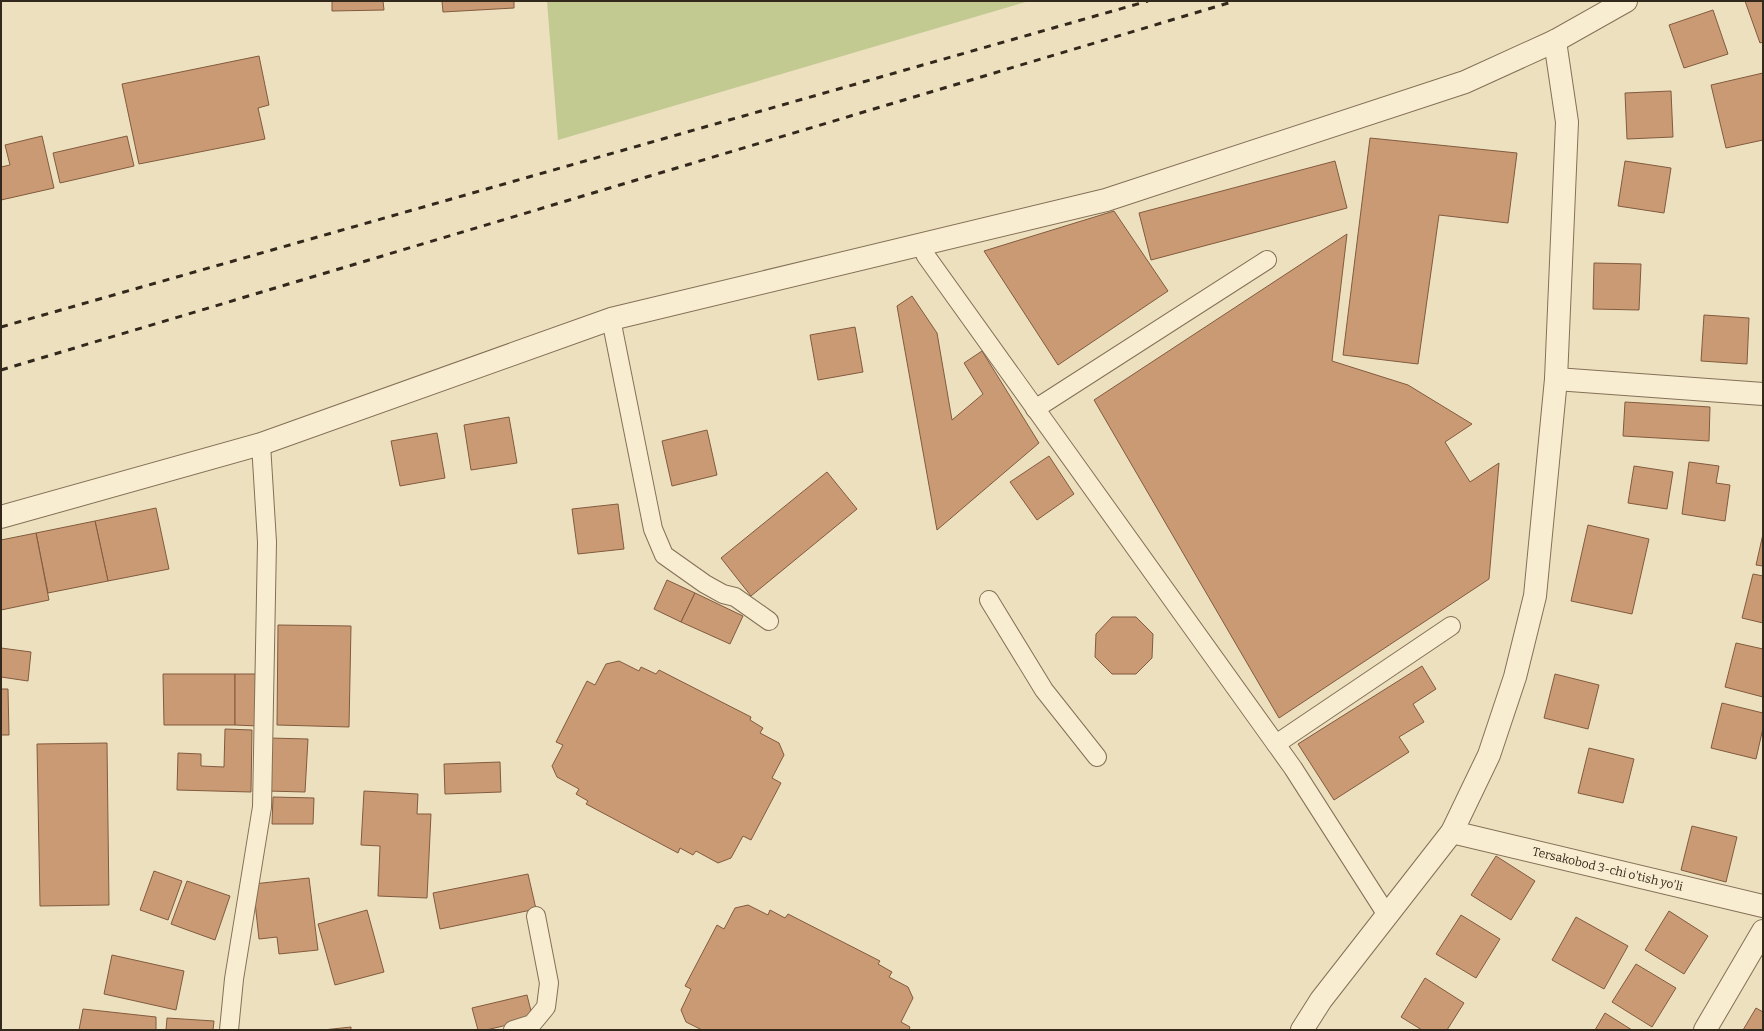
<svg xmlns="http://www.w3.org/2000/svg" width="1764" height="1031" font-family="Bitter,serif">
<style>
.green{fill:#c2ca92}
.building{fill:#ca9a74;stroke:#825b3e}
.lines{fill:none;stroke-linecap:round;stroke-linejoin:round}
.service-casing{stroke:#847057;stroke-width:20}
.minor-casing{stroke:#847057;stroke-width:24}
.service{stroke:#f8edd0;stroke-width:18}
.minor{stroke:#f8edd0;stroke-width:22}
.rail{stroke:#33281c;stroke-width:3;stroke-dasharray:7 7;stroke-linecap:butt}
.labels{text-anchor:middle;stroke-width:4;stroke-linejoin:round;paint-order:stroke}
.street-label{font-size:12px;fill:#33281c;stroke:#f4eacd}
</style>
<rect width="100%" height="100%" fill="#ece0be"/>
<!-- green -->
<polygon class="green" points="547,1 1029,1 558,140"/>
<!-- building -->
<g class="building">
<polygon points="332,1 383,1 384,10 332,11"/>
<polygon points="442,1 514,1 514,8 443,12"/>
<polygon points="1745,1 1763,1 1763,42 1760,43"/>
<polygon points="1713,10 1728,54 1684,68 1669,25"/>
<polygon points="259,56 269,105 258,108 265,139 139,164 122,84"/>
<polygon points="1763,73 1763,140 1726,148 1711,85"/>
<polygon points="1671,91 1673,137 1627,139 1625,93"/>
<polygon points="42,136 54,188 1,200 1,167 10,165 5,145"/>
<polygon points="127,136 134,166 60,183 53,153"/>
<polygon points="1370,138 1517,153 1508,223 1439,215 1418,364 1343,355"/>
<polygon points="1335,161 1347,208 1151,260 1139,213"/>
<polygon points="1625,161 1671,168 1664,213 1618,206"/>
<polygon points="1114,211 1168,291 1058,365 984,251"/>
<polygon points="1347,234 1332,361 1408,385 1472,424 1445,442 1470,482 1499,463 1489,579 1279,718 1094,400"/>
<polygon points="1594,263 1641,264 1639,310 1593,309"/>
<polygon points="912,296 937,333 952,420 983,394 964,363 982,351 1039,443 937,530 897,306"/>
<polygon points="1704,315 1749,318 1747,364 1701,361"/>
<polygon points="855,327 863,372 818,380 810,335"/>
<polygon points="1625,402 1710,407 1709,441 1623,436"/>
<polygon points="509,417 517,463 471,470 464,425"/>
<polygon points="707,430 717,475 672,486 662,441"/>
<polygon points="437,433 445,478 400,486 391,441"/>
<polygon points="1049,456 1074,494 1037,520 1010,482"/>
<polygon points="1689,462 1719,466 1716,483 1730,485 1725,521 1682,514"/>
<polygon points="1634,466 1673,472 1667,509 1628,503"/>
<polygon points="827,472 857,509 751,596 721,558"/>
<polygon points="618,504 624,549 578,554 572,509"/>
<polygon points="156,508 169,569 108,581 95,521"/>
<polygon points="95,521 108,581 48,593 36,533"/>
<polygon points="1588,525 1649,539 1632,614 1571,601"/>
<polygon points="36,533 49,600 1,610 1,540"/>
<polygon points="1763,534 1763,566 1756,565"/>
<polygon points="1753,574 1763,576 1763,623 1742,618"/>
<polygon points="667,580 695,593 681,622 654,609"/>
<polygon points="695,593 743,616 730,644 681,622"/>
<polygon points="1112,617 1136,617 1153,634 1152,658 1136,674 1112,674 1095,657 1096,634"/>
<polygon points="278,625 351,626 349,727 277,725"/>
<polygon points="1736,643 1763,649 1763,697 1725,687"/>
<polygon points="1,648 31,652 28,681 1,677"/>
<polygon points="619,661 639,671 641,667 656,674 659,670 751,717 750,720 763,728 760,733 779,743 784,755 772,778 781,783 751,840 743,836 731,858 718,863 696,851 693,855 680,848 678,853 586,804 588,801 576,794 579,789 557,777 552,766 563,745 556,742 587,681 595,685 606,664"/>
<polygon points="1422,666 1436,689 1413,704 1424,722 1399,737 1409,752 1334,800 1298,744"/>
<polygon points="163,674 235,674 235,725 164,725"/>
<polygon points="235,674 258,674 258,726 235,725"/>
<polygon points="1555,674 1599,685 1588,729 1544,718"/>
<polygon points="1,689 8,689 9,735 1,735"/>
<polygon points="1722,703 1763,713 1763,728 1756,759 1711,748"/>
<polygon points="225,729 252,730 251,792 177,790 178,753 201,754 201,766 224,767"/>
<polygon points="269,738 308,739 305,792 267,791"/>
<polygon points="107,743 109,905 40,906 37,744"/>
<polygon points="1589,748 1634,759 1623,803 1578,793"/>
<polygon points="500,762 501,792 445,794 444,764"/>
<polygon points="364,791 418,794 417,814 431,814 427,898 378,896 380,846 361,845"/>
<polygon points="273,797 314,798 313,824 272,824"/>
<polygon points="1692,826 1737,837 1726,882 1681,870"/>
<polygon points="1496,856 1535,881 1511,920 1471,895"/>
<polygon points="154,871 182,881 168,920 140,910"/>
<polygon points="528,874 536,909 440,929 433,893"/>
<polygon points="309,878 318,950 279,954 277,937 259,939 253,884"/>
<polygon points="187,881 230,896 215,940 171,924"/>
<polygon points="748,905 768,915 770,910 785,918 788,914 880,961 878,964 892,972 889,977 908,987 913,998 901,1022 910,1027 909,1030 702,1030 686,1022 681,1010 691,989 685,986 717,925 724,929 735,908"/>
<polygon points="367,910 384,972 335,985 318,924"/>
<polygon points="1669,911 1708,936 1684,974 1645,950"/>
<polygon points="1461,915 1500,939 1476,978 1436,954"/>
<polygon points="1576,917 1628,946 1604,989 1552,960"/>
<polygon points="112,955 184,971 176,1010 104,994"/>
<polygon points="1636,964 1676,988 1652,1027 1612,1002"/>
<polygon points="1425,978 1464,1003 1447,1030 1422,1030 1401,1017"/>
<polygon points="527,995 533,1019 486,1030 478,1030 472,1008"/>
<polygon points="1756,1008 1763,1012 1763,1030 1743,1030"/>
<polygon points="83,1009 156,1017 156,1030 79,1030"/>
<polygon points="1605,1013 1632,1030 1595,1030"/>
<polygon points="167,1018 214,1021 213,1030 166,1030"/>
<polygon points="351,1027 351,1030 323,1030"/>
</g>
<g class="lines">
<defs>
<g id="service">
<polyline points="921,245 926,256 1293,768 1387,915"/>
<polyline points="611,319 653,529 664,555 705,584 723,594 735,597 769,621"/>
<polyline points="1035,409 1267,260"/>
<polyline points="989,600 1044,690 1097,757"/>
<polyline points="1276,744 1451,626"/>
<polyline points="229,1030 234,979 262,807 267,542 261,444"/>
<polyline points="513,1030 532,1024 546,1007 549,983 536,916"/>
</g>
<g id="minor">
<polyline points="1556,379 1763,394"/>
<polyline points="1,517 261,444 611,319 1106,200 1465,82 1555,41 1626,1"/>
<path id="s1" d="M1452,832l311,74"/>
<polyline points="1302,1030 1321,1000 1452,832 1489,755 1515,677 1535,596 1556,379 1567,122 1555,41"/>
<polyline points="1705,1030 1763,931"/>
</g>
</defs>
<!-- service casing -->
<use href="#service" class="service-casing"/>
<!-- minor casing -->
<use href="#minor" class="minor-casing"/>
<!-- service -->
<use href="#service" class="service"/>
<!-- minor -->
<use href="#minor" class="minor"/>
<!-- rail -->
<g class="rail">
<polyline points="1,327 1148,1"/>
<polyline points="1,370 1235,1"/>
</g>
</g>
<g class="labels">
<!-- street labels -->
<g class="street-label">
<text dy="4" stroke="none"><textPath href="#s1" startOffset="160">Tersakobod 3-chi o'tish yo'li</textPath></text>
</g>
</g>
<!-- border -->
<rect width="1764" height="1031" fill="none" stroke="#33281c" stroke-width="4"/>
</svg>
